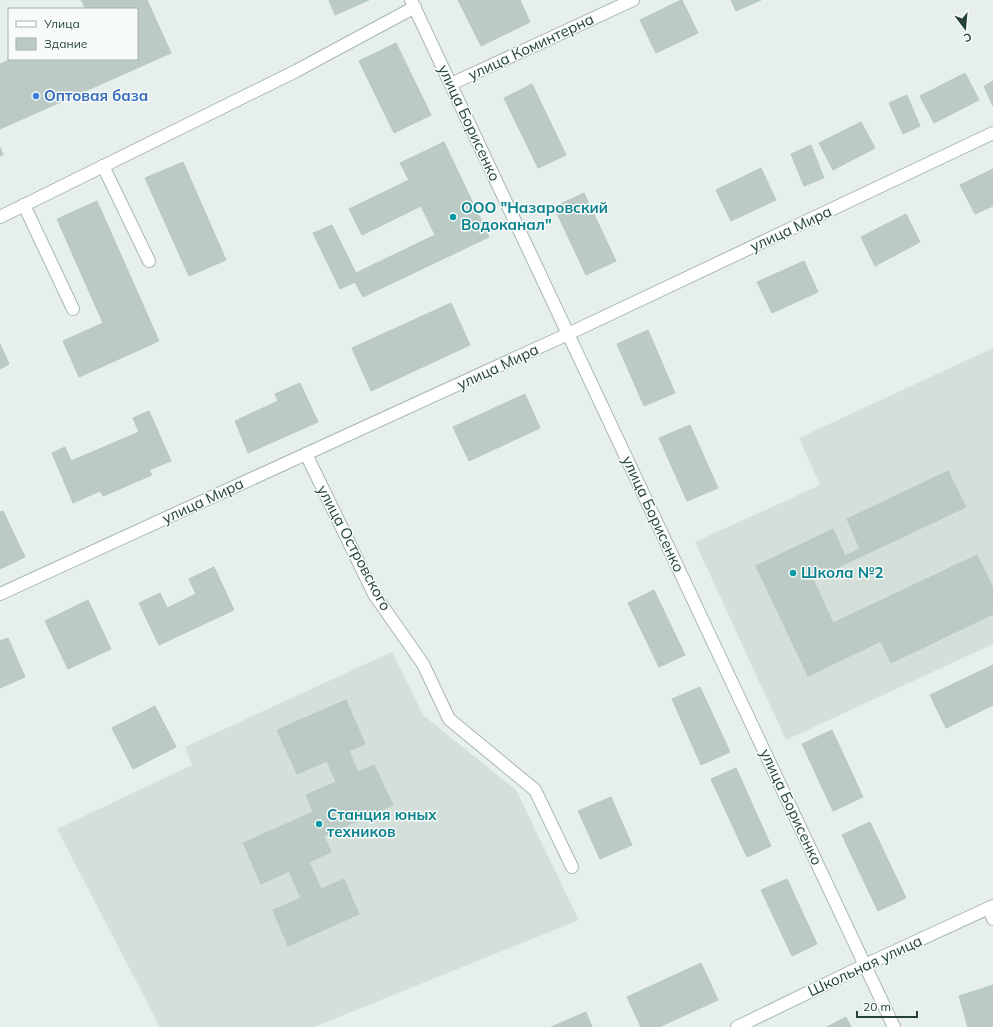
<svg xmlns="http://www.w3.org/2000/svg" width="993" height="1027" font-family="Mulish,sans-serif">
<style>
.built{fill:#d4dfda}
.building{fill:#bbcac4;stroke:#b8c9c2}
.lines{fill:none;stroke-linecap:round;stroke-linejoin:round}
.minor-casing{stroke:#a8b8b2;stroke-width:14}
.minor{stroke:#fff;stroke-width:12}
.shop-dot{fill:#3f7fe0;stroke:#f7fbf9;stroke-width:1.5}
.culture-dot{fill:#0f9aa8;stroke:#f7fbf9;stroke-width:1.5}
.labels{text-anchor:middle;stroke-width:3;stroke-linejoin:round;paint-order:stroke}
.street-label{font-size:15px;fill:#24423a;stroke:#f7fbf9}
.shop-label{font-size:15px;font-weight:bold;fill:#366cbe;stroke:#f7fbf9;text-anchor:start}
.culture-label{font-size:15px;font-weight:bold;fill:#0d838f;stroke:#f7fbf9;text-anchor:start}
</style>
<rect width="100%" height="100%" fill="#e6efeb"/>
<!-- built -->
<g class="built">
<polygon points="993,348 993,644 786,740 695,542 820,485 799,438"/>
<polygon points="392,652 423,715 516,790 579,920 314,1027 160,1027 57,829 192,765 185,747"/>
</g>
<!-- building -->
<g class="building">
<polygon points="81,0 147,0 171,53 0,129 0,64 11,59 137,59 137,9 86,9"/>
<polygon points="329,0 369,0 335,15"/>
<polygon points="458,0 520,0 530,22 481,46"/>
<polygon points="681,0 682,0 698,33 656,53 640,20"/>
<polygon points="731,0 761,0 736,11"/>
<polygon points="396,43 431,115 394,133 359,61"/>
<polygon points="965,73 979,100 934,123 920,96"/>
<polygon points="993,81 993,106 984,86"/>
<polygon points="532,84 566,155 538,168 504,98"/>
<polygon points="907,95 920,126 903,134 889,103"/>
<polygon points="861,122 875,148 833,170 819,143"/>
<polygon points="444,142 489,237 363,297 355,282 340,289 313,233 332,225 356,273 435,235 421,206 362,235 349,209 409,180 400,163"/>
<polygon points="811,145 824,178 804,186 791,154"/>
<polygon points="0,147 3,155 0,156"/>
<polygon points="183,162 226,260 189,276 145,178"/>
<polygon points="761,168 776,200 731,221 716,190"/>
<polygon points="993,169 993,206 975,214 960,185"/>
<polygon points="584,193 616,261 586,275 554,207"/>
<polygon points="97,201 159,341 79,377 63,341 103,323 57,219"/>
<polygon points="906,214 920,242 875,266 861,237"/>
<polygon points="804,261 818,292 772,313 757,282"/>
<polygon points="451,303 470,345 371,391 352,348"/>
<polygon points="648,330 675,393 644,406 617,344"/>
<polygon points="0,344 9,364 0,369"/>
<polygon points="300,383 318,422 248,453 235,421 278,401 275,394"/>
<polygon points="525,394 540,428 469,461 453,427"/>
<polygon points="149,411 171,461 149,470 152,475 103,496 100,491 73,503 52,453 65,447 71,461 139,432 133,418"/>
<polygon points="690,425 718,488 687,501 659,438"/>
<polygon points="948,471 966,507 813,579 833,623 865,608 881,641 808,676 756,566 833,529 845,556 860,549 847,519"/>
<polygon points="3,511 25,557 0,569 0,512"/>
<polygon points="977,555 993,588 993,614 891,663 865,608"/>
<polygon points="214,567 234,610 159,645 139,603 160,593 167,608 196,594 189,579"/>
<polygon points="654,590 685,655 659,667 628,603"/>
<polygon points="88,600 111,649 68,669 45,621"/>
<polygon points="8,638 25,677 0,688 0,641"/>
<polygon points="993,665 993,705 946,728 930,695"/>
<polygon points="700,687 730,752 701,765 672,699"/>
<polygon points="346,700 365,744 349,751 358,772 374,765 393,805 324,836 331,852 309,862 321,889 344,879 359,914 288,946 273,910 301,898 289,871 261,884 243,843 313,812 306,795 336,782 327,761 297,774 277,730"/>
<polygon points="155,706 176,747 133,769 112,728"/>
<polygon points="832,730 863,797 833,811 802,744"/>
<polygon points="736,768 771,846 747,857 711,779"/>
<polygon points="611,797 632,845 600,859 578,811"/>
<polygon points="870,822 906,898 878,911 842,835"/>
<polygon points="787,879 817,944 792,956 761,890"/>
<polygon points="701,963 718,1000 659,1027 641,1027 627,997"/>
<polygon points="993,985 993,1027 968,1027 959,996"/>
<polygon points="586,1012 592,1027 551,1027"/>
<polygon points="846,1017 851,1027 827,1027"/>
</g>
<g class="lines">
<defs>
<g id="minor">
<polyline points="411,0 894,1027"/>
<polyline points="451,84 633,0"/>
<polyline points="103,166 149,261"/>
<polyline points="24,205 73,309"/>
<polyline points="0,217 296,71 415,7"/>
<polyline points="306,454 374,594 423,664 449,719 535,790 572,867"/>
<polyline points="0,594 568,334 993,133"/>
<polyline points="989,908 993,919"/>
<polyline points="737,1027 865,965 993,906"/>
</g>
</defs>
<!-- minor casing -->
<use href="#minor" class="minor-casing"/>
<!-- minor -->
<use href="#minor" class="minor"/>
</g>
<!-- markers -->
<circle class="shop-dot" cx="36" cy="96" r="4"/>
<g class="culture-dot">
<circle cx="453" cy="217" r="4"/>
<circle cx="793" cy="573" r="4"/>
<circle cx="319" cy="824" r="4"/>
</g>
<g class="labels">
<!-- street labels -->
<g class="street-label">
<text transform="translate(531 47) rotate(-25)" y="5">улица Коминтерна</text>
<text transform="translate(469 123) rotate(65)" y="5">улица Борисенко</text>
<text transform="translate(791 229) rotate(-25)" y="5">улица Мира</text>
<text transform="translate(498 367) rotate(-25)" y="5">улица Мира</text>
<text transform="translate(203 501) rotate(-25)" y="5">улица Мира</text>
<text transform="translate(653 514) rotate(65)" y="5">улица Борисенко</text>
<text transform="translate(354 548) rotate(62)" y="5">улица Островского</text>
<text transform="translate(791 807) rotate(65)" y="5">улица Борисенко</text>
<text transform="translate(865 966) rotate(-25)" y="5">Школьная улица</text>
</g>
<!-- shop labels -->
<g class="shop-label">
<text x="44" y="101">Оптовая база</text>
</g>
<!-- culture labels -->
<g class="culture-label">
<text x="461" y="213">ООО "Назаровский<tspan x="461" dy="17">Водоканал"</tspan></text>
<text x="801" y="578">Школа №2</text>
<text x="327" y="820">Станция юных<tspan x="327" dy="17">техников</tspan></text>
</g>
</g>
<!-- legend -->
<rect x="8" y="8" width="130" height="52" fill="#f7fbf9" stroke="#a3b1ad"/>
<rect x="16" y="21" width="20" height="6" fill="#ffffff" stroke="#a3b1ad"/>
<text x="44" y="28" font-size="12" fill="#24423a">Улица</text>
<rect x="16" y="38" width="20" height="12" fill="#bbcac4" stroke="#a3b1ad"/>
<text x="44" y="48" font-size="12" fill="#24423a">Здание</text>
<!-- north arrow -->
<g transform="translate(965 28) rotate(164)" stroke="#f7fbf9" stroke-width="3" paint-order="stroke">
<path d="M0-3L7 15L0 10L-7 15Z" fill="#24423a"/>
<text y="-6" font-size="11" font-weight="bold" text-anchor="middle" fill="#24423a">С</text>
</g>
<!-- scale -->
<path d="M857 1011v6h60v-6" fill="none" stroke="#24423a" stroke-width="2"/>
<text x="863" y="1011" font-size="12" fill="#24423a" stroke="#f7fbf9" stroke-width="3" paint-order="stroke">20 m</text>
</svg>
